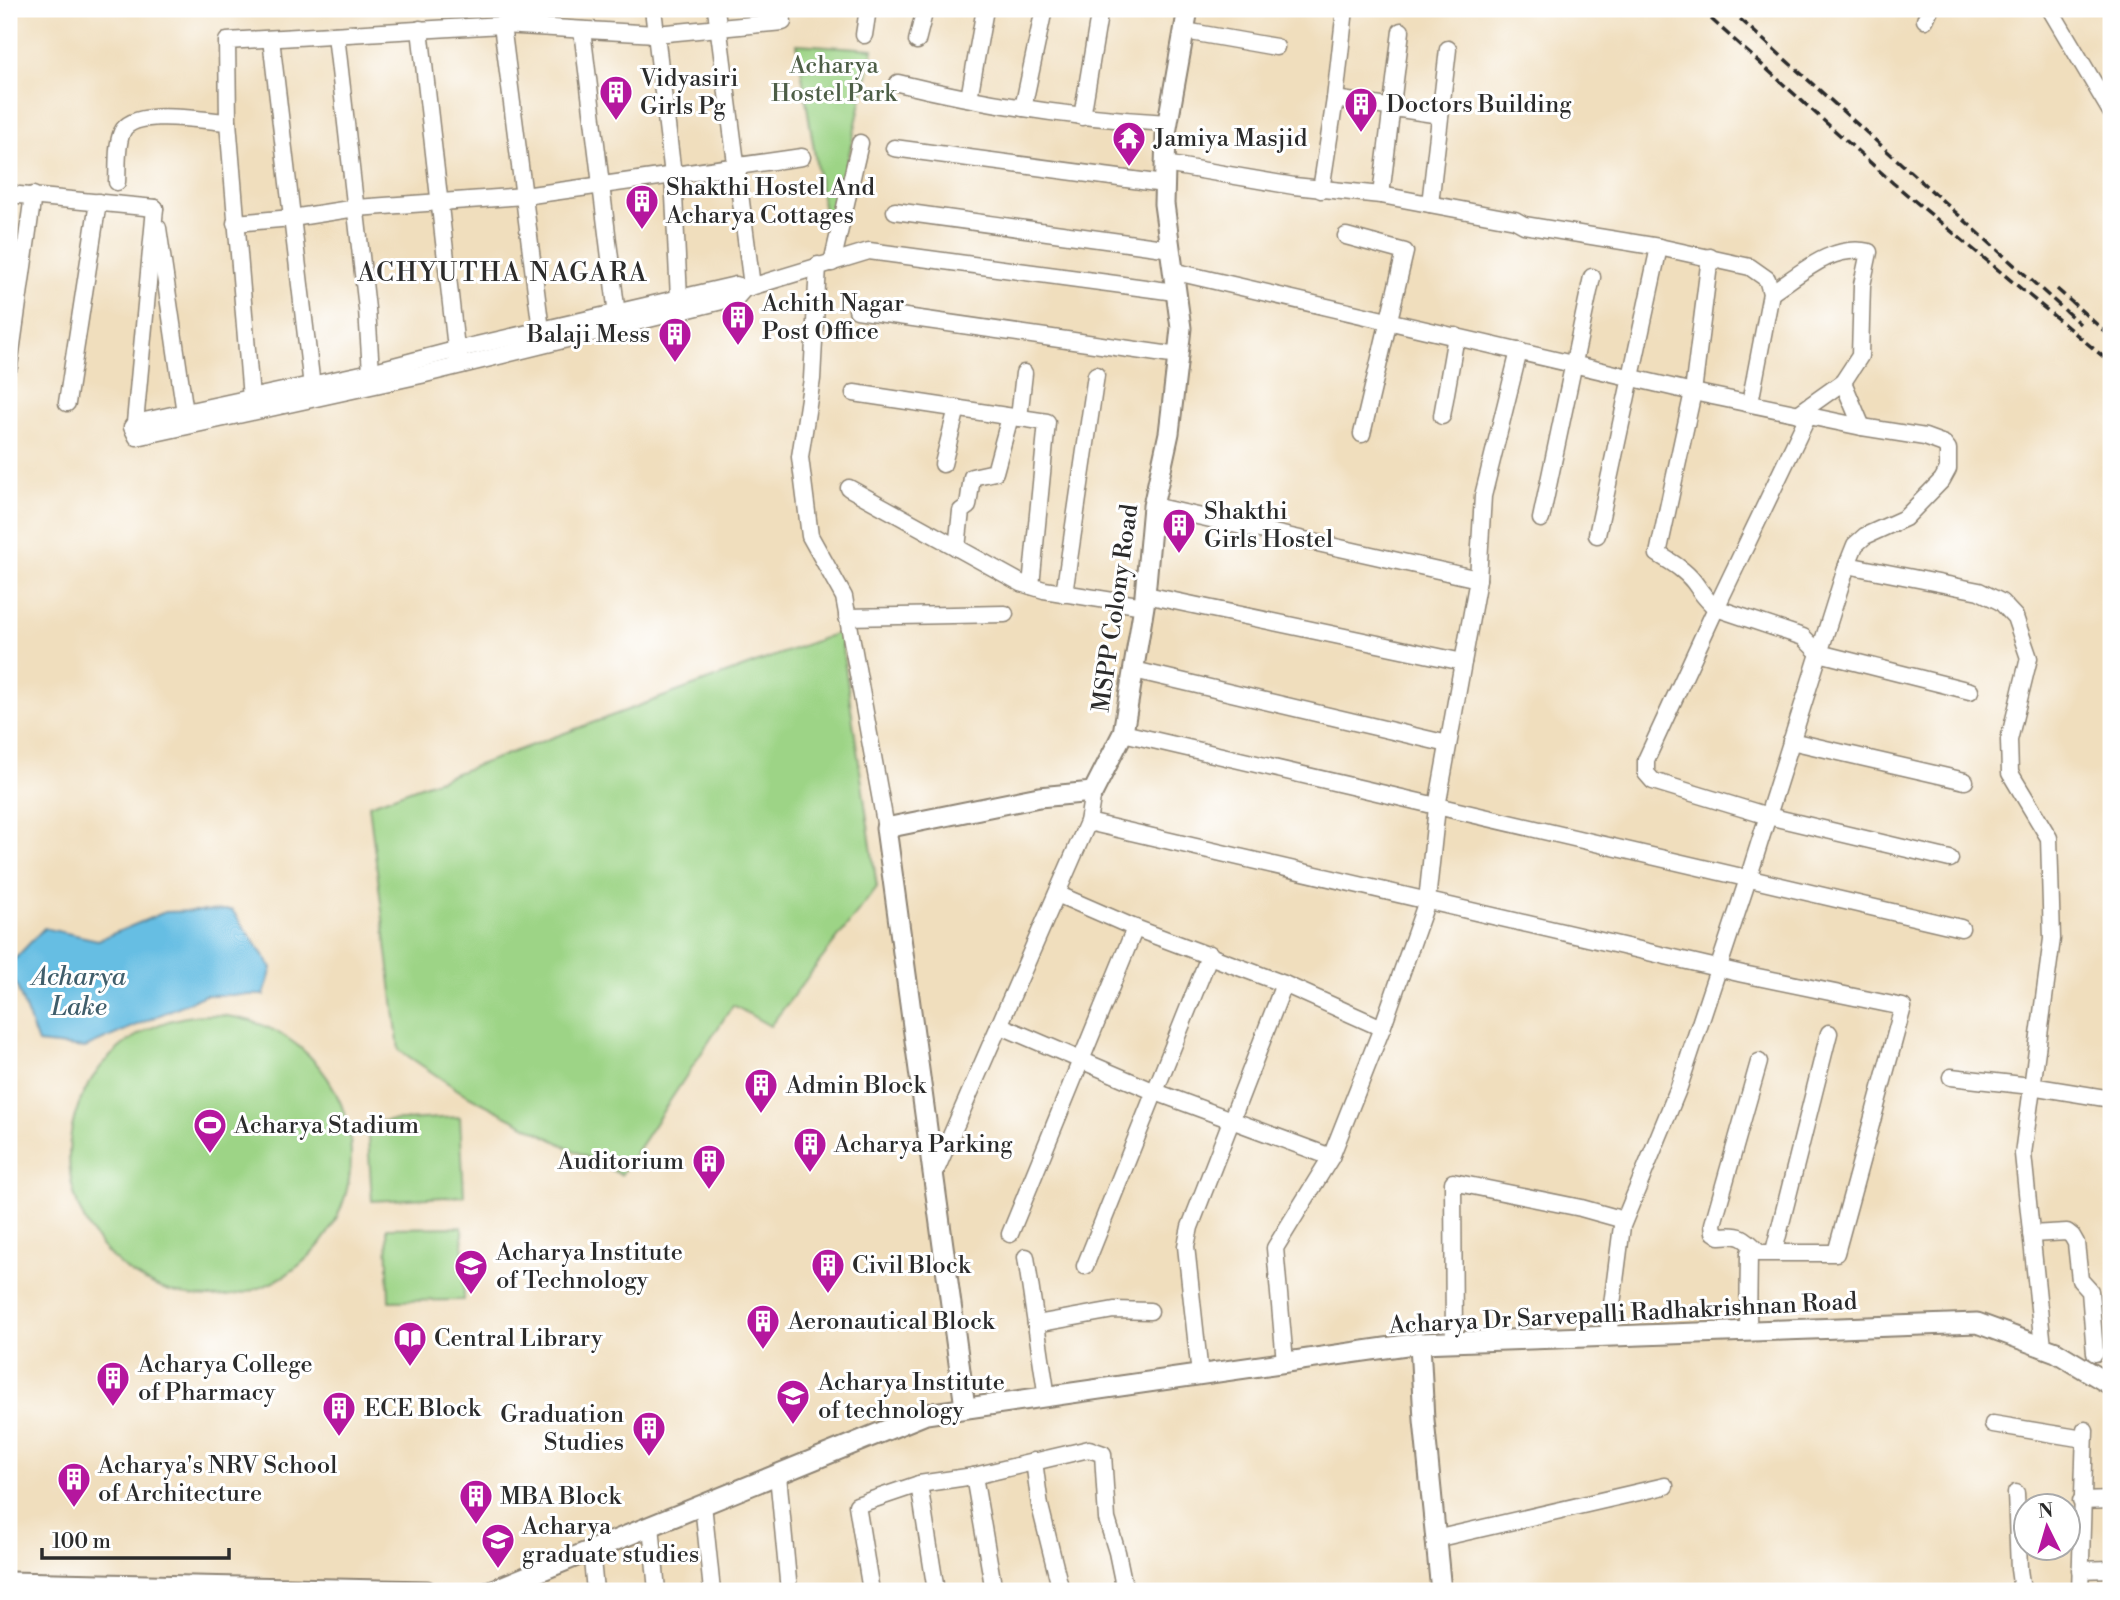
<svg xmlns="http://www.w3.org/2000/svg" width="2120" height="1600" font-family="'Libre Bodoni',serif">
<style>
.green{fill:#9dd486;stroke:#648058;stroke-width:2}
.water{fill:#66bee3;stroke:#487487;stroke-width:2}
.lines{fill:none;stroke-linecap:round;stroke-linejoin:round}
.minor-casing{stroke:#8e8474;stroke-width:19}
.tertiary-casing{stroke:#8e8474;stroke-width:23}
.minor{stroke:#fff;stroke-width:16}
.tertiary{stroke:#fff;stroke-width:19}
.rail{stroke:#2b2b2b;stroke-width:3.5;stroke-dasharray:10 5;stroke-linecap:butt}
.labels{text-anchor:middle;stroke-width:6;stroke-linejoin:round;paint-order:stroke}
.park-label{font-size:24px;fill:#4d5e46;stroke:#fff}
.poi-label{font-size:24px;fill:#2b2b2b;stroke:#fff;text-anchor:start}
.street-label{font-size:24px;fill:#2b2b2b;stroke:#fff}
.neighbourhood-label{font-size:26px;letter-spacing:2px;fill:#2b2b2b;stroke:#fff}
.water-label{font-size:26px;font-style:italic;fill:#405e6b;stroke:#fff}
</style>
<rect width="100%" height="100%" fill="#fff"/>
<filter id="ink" filterUnits="userSpaceOnUse"><feTurbulence type="fractalNoise" baseFrequency=".0143" numOctaves="2"/><feDisplacementMap in="SourceGraphic" scale="14" xChannelSelector="R" yChannelSelector="G"/><feConvolveMatrix kernelMatrix="1 2 1 2 8 2 1 2 1" color-interpolation-filters="sRGB"/></filter>
<filter id="wash" filterUnits="userSpaceOnUse"><feTurbulence type="fractalNoise" baseFrequency=".00686" numOctaves="4" result="noise"/><feDisplacementMap in="SourceGraphic" scale="28" xChannelSelector="R" yChannelSelector="G"/><feGaussianBlur stdDeviation="1.57" result="paint"/><feColorMatrix in="noise" values="0 0 0 0 0 0 0 0 0 0 0 0 0 0 0 0 0 1.4 0 .05"/><feComposite in="paint" operator="in"/></filter>
<g filter="url(#wash)">
<rect width="100%" height="100%" fill="#f0debd"/>
<!-- green -->
<g class="green">
<polygon points="797,44 873,49 829,243"/>
<polygon points="840,632 877,887 770,1026 733,1005 621,1175 461,1092 399,1050 369,805"/>
<circle cx="210" cy="1156" r="141"/>
<polygon points="460,1117 464,1196 372,1201 367,1122"/>
<polygon points="462,1227 464,1300 389,1301 387,1228"/>
</g>
<!-- water -->
<polygon class="water" points="232,910 272,968 264,995 205,995 85,1048 38,1043 9,965 44,928 98,940 165,912"/>
</g>
<g filter="url(#ink)">
<g class="lines">
<defs>
<g id="minor">
<polyline points="653,9 673,175 679,298"/>
<polyline points="716,9 752,286"/>
<polyline points="2050,9 2111,112"/>
<polyline points="1925,20 1930,9"/>
<polyline points="502,25 541,330"/>
<polyline points="420,29 457,357"/>
<polyline points="582,30 618,323"/>
<polyline points="1185,31 1276,47"/>
<polyline points="336,35 367,309 371,372"/>
<polyline points="864,35 868,9"/>
<polyline points="271,39 313,395"/>
<polyline points="917,41 925,9"/>
<path d="M898,83c89,22 179,35 270,40"/>
<polyline points="969,98 985,9"/>
<polyline points="1335,99 1440,115"/>
<polyline points="1023,108 1044,9"/>
<polyline points="1082,117 1100,9"/>
<polyline points="894,148 1164,184"/>
<polyline points="1165,164 1294,186 1381,195 1515,220 1524,225 1659,247 1750,267 1767,279 1771,293 1750,403"/>
<path d="M117,182c1,-16 -1,-36 5,-50 11,-25 82,-11 106,-10"/>
<polyline points="1321,190 1335,99 1345,9"/>
<polyline points="9,194 155,208"/>
<polyline points="1381,195 1401,31"/>
<polyline points="1430,204 1448,49"/>
<polyline points="155,208 135,423 132,427 137,437 421,375 722,301 737,297 744,289 869,251 1175,292"/>
<polyline points="895,211 1171,249"/>
<polyline points="235,223 292,218 356,208 524,196 802,157"/>
<polyline points="158,228 185,413 189,423"/>
<polyline points="1346,236 1405,252 1362,434"/>
<path d="M1710,257l-17,135 -35,162c13,8 27,16 36,28 9,12 9,15 22,26l-70,152v13l7,8 115,35 182,43"/>
<polyline points="832,263 860,143"/>
<polyline points="818,265 812,379 800,457 810,536 844,597 886,828"/>
<polyline points="1172,271 1693,392 1862,427 1925,437 1944,444 1948,449 1948,469 1942,480 1905,518 1865,536 1855,545 1847,565"/>
<path d="M1771,293c28,-18 61,-50 98,-41l-7,33 -2,71 -17,26 19,45"/>
<polyline points="857,310 1178,356"/>
<polyline points="9,367 33,195"/>
<polyline points="854,393 1047,422 1031,586"/>
<polyline points="251,398 228,122 227,41 502,25 656,34 783,22 781,9"/>
<polyline points="67,403 98,202"/>
<polyline points="1798,414 1843,382"/>
<polyline points="1442,416 1456,336"/>
<polyline points="1808,416 1716,608 1803,637 1819,653 1970,691"/>
<polyline points="1019,418 1024,373"/>
<polyline points="135,423 371,372 455,350 736,285 744,289"/>
<polyline points="943,464 957,408"/>
<polyline points="849,488 1021,583 1044,590 1144,606"/>
<polyline points="1153,506 1478,579"/>
<polyline points="1541,519 1592,277"/>
<polyline points="1597,535 1659,247"/>
<polyline points="957,548 961,511 968,506 972,477 995,472 1010,417"/>
<polyline points="1064,594 1096,375"/>
<polyline points="1146,595 1463,662"/>
<polyline points="847,617 1005,614"/>
<polyline points="1134,670 1448,744"/>
<polyline points="1123,733 1961,928"/>
<polyline points="1791,741 1965,781"/>
<polyline points="1088,822 1743,974 1903,1007 1836,1253 1749,1253 1748,1330"/>
<polyline points="1057,894 1135,928 1284,984 1382,1028"/>
<polyline points="999,1025 1153,1091 1331,1157"/>
<polyline points="1951,1077 2031,1086 2111,1099"/>
<polyline points="933,1177 1088,822 1093,792"/>
<polyline points="1010,1234 1135,928"/>
<polyline points="2031,1234 2067,1232 2072,1236 2076,1243 2080,1280 2090,1291 2095,1353"/>
<polyline points="1774,1251 1829,1033"/>
<path d="M1759,1252c-15,-15 -18,-18 -39,-16l-6,-4 -1,-8 46,-162"/>
<polyline points="1026,1257 1047,1398"/>
<polyline points="1085,1266 1210,954"/>
<polyline points="1036,1324 1114,1310 1150,1311"/>
<polyline points="1608,1336 1622,1226 1679,1087 1748,879 1847,565 1979,591 2001,602 2015,617 2029,658 2009,740 2010,773 2049,838 2052,939 2023,1154 2043,1347"/>
<polyline points="1454,1341 1453,1182 1581,1208 1624,1220"/>
<polyline points="1285,1362 1275,1248 1331,1157 1382,1028 1427,901 1437,807 1478,579 1483,496 1519,351"/>
<polyline points="1200,1375 1186,1246 1190,1227 1284,984"/>
<polyline points="1993,1424 2084,1439"/>
<polyline points="1034,1461 1040,1506 1061,1591"/>
<polyline points="778,1475 789,1591"/>
<polyline points="974,1476 994,1591"/>
<polyline points="919,1484 974,1476 1089,1449 1103,1454 1107,1519 1117,1552 1125,1591"/>
<polyline points="2016,1493 2019,1569 2022,1591"/>
<polyline points="2081,1501 2111,1500"/>
<polyline points="703,1504 712,1591"/>
<polyline points="651,1525 657,1591"/>
<polyline points="1435,1539 1665,1486"/>
<polyline points="591,1549 595,1591"/>
<polyline points="2080,1570 2111,1569"/>
<polyline points="530,1576 532,1591"/>
<polyline points="871,1591 857,1505 919,1484 936,1591"/>
<polyline points="2080,1591 2085,1430"/>
</g>
<g id="tertiary">
<polyline points="1420,1343 1424,1420 1441,1591"/>
<polyline points="965,1407 886,828 1039,797 1093,792 1123,733 1144,606 1153,506 1169,433 1178,356 1181,328 1164,204 1166,133 1188,9"/>
<polyline points="9,1582 427,1591"/>
<polyline points="491,1591 926,1414 1420,1343 1977,1323 2056,1352 2111,1385"/>
</g>
</defs>
<!-- minor casing -->
<use href="#minor" class="minor-casing"/>
<!-- tertiary casing -->
<use href="#tertiary" class="tertiary-casing"/>
<!-- minor -->
<use href="#minor" class="minor"/>
<!-- tertiary -->
<use href="#tertiary" class="tertiary"/>
<!-- rail -->
<g class="rail">
<polyline points="1700,9 1893,183 2111,363"/>
<polyline points="1729,9 2080,324"/>
<polyline points="2057,289 2111,337"/>
</g>
</g>
</g>
<!-- icons -->
<defs>
<symbol id="building-pin" viewBox="-11 -11 22 30"><path d="M0 17L-7.5 6A9.5 9.5 0 1 1 7.5 6Z" fill="#b5179e" stroke="#fff"/><path d="M-4-6H4V6H1V3H-1V6H-4ZM-2.5-4.3h1.7v1.8h-1.7ZM.8-4.3h1.7v1.8H.8ZM-2.5-1h1.7V.8h-1.7ZM.8-1h1.7V.8H.8Z" fill="#fff"/></symbol>
<symbol id="temple-pin" viewBox="-11 -11 22 30"><path d="M0 17L-7.5 6A9.5 9.5 0 1 1 7.5 6Z" fill="#b5179e" stroke="#fff"/><path d="M0-6L5-2H3V0L6.5 2.5H4V6H1.5V3h-3V6H-4V2.5H-6.5L-3 0V-2H-5Z" fill="#fff"/></symbol>
<symbol id="stadium-pin" viewBox="-11 -11 22 30"><path d="M0 17L-7.5 6A9.5 9.5 0 1 1 7.5 6Z" fill="#b5179e" stroke="#fff"/><path d="M0-5a6.5 5 0 1 0 0 10a6.5 5 0 1 0 0-10ZM-3.5-1.8h7v3.6h-7Z" fill="#fff"/></symbol>
<symbol id="university-pin" viewBox="-11 -11 22 30"><path d="M0 17L-7.5 6A9.5 9.5 0 1 1 7.5 6Z" fill="#b5179e" stroke="#fff"/><path d="M0-5L7-2L0 1L-7-2ZM-4 1L0 2.5L4 1V4Q0 6-4 4Z" fill="#fff"/></symbol>
<symbol id="library-pin" viewBox="-11 -11 22 30"><path d="M0 17L-7.5 6A9.5 9.5 0 1 1 7.5 6Z" fill="#b5179e" stroke="#fff"/><path d="M-6-4Q-3-5.5-.7-3.5V5Q-3 3-6 4ZM6-4Q3-5.5 .7-3.5V5Q3 3 6 4Z" fill="#fff"/></symbol>
</defs>
<g fill-rule="evenodd">
<use href="#building-pin" x="597" y="73" width="38" height="52"/>
<use href="#building-pin" x="1342" y="85" width="38" height="52"/>
<use href="#temple-pin" x="1110" y="119" width="38" height="52"/>
<use href="#building-pin" x="623" y="182" width="38" height="52"/>
<use href="#building-pin" x="719" y="298" width="38" height="52"/>
<use href="#building-pin" x="656" y="315" width="38" height="52"/>
<use href="#building-pin" x="1160" y="506" width="38" height="52"/>
<use href="#building-pin" x="742" y="1066" width="38" height="52"/>
<use href="#stadium-pin" x="191" y="1106" width="38" height="52"/>
<use href="#building-pin" x="791" y="1125" width="38" height="52"/>
<use href="#building-pin" x="690" y="1142" width="38" height="52"/>
<use href="#building-pin" x="809" y="1246" width="38" height="52"/>
<use href="#university-pin" x="452" y="1247" width="38" height="52"/>
<use href="#building-pin" x="744" y="1302" width="38" height="52"/>
<use href="#library-pin" x="391" y="1319" width="38" height="52"/>
<use href="#building-pin" x="94" y="1359" width="38" height="52"/>
<use href="#university-pin" x="774" y="1377" width="38" height="52"/>
<use href="#building-pin" x="320" y="1389" width="38" height="52"/>
<use href="#building-pin" x="630" y="1409" width="38" height="52"/>
<use href="#building-pin" x="55" y="1460" width="38" height="52"/>
<use href="#building-pin" x="457" y="1477" width="38" height="52"/>
<use href="#university-pin" x="479" y="1521" width="38" height="52"/>
</g>
<g class="labels">
<!-- park labels -->
<g class="park-label">
<text x="834" y="73">Acharya<tspan x="834" dy="28">Hostel Park</tspan></text>
</g>
<!-- poi labels -->
<g class="poi-label">
<text x="640" y="86">Vidyasiri<tspan x="640" dy="28">Girls Pg</tspan></text>
<text x="1386" y="112">Doctors Building</text>
<text x="1154" y="146">Jamiya Masjid</text>
<text x="666" y="195">Shakthi Hostel And<tspan x="666" dy="28">Acharya Cottages</tspan></text>
<text x="762" y="311">Achith Nagar<tspan x="762" dy="28">Post Office</tspan></text>
<text x="650" y="342" text-anchor="end">Balaji Mess</text>
<text x="1204" y="519">Shakthi<tspan x="1204" dy="28">Girls Hostel</tspan></text>
<text x="786" y="1093">Admin Block</text>
<text x="234" y="1133">Acharya Stadium</text>
<text x="834" y="1152">Acharya Parking</text>
<text x="684" y="1169" text-anchor="end">Auditorium</text>
<text x="496" y="1260">Acharya Institute<tspan x="496" dy="28">of Technology</tspan></text>
<text x="852" y="1273">Civil Block</text>
<text x="788" y="1329">Aeronautical Block</text>
<text x="434" y="1346">Central Library</text>
<text x="138" y="1372">Acharya College<tspan x="138" dy="28">of Pharmacy</tspan></text>
<text x="818" y="1390">Acharya Institute<tspan x="818" dy="28">of technology</tspan></text>
<text x="364" y="1416">ECE Block</text>
<text x="624" y="1422" text-anchor="end">Graduation<tspan x="624" dy="28">Studies</tspan></text>
<text x="98" y="1473">Acharya's NRV School<tspan x="98" dy="28">of Architecture</tspan></text>
<text x="500" y="1504">MBA Block</text>
<text x="522" y="1534">Acharya<tspan x="522" dy="28">graduate studies</tspan></text>
</g>
<!-- street labels -->
<g class="street-label">
<text transform="translate(1115 608) rotate(-82)" y="8">MSPP Colony Road</text>
<text transform="translate(1623 1313) rotate(-3)" y="8">Acharya Dr Sarvepalli Radhakrishnan Road</text>
</g>
<!-- neighbourhood labels -->
<g class="neighbourhood-label">
<text x="503" y="281">ACHYUTHA NAGARA</text>
</g>
<!-- water labels -->
<g class="water-label">
<text x="79" y="985">Acharya<tspan x="79" dy="30">Lake</tspan></text>
</g>
</g>
<!-- margin -->
<rect width="2120" height="1600" fill="none" stroke="#fff" stroke-width="35"/>
<!-- north arrow -->
<g transform="translate(2047 1527) rotate(355)"><circle r="33" fill="#ffffff" stroke="#aaaaaa" stroke-width="2"/>
<path d="M0-5L12 26L0 18L-12 26Z" fill="#b5179e"/>
<text y="-10" font-size="19" font-weight="bold" text-anchor="middle" fill="#2b2b2b">N</text>
</g>
<!-- scale -->
<path d="M42 1548v10h187v-10" fill="none" stroke="#2b2b2b" stroke-width="3.5"/>
<text x="52" y="1548" font-size="21" fill="#2b2b2b" stroke="#ffffff" stroke-width="5" paint-order="stroke">100 m</text>
</svg>
